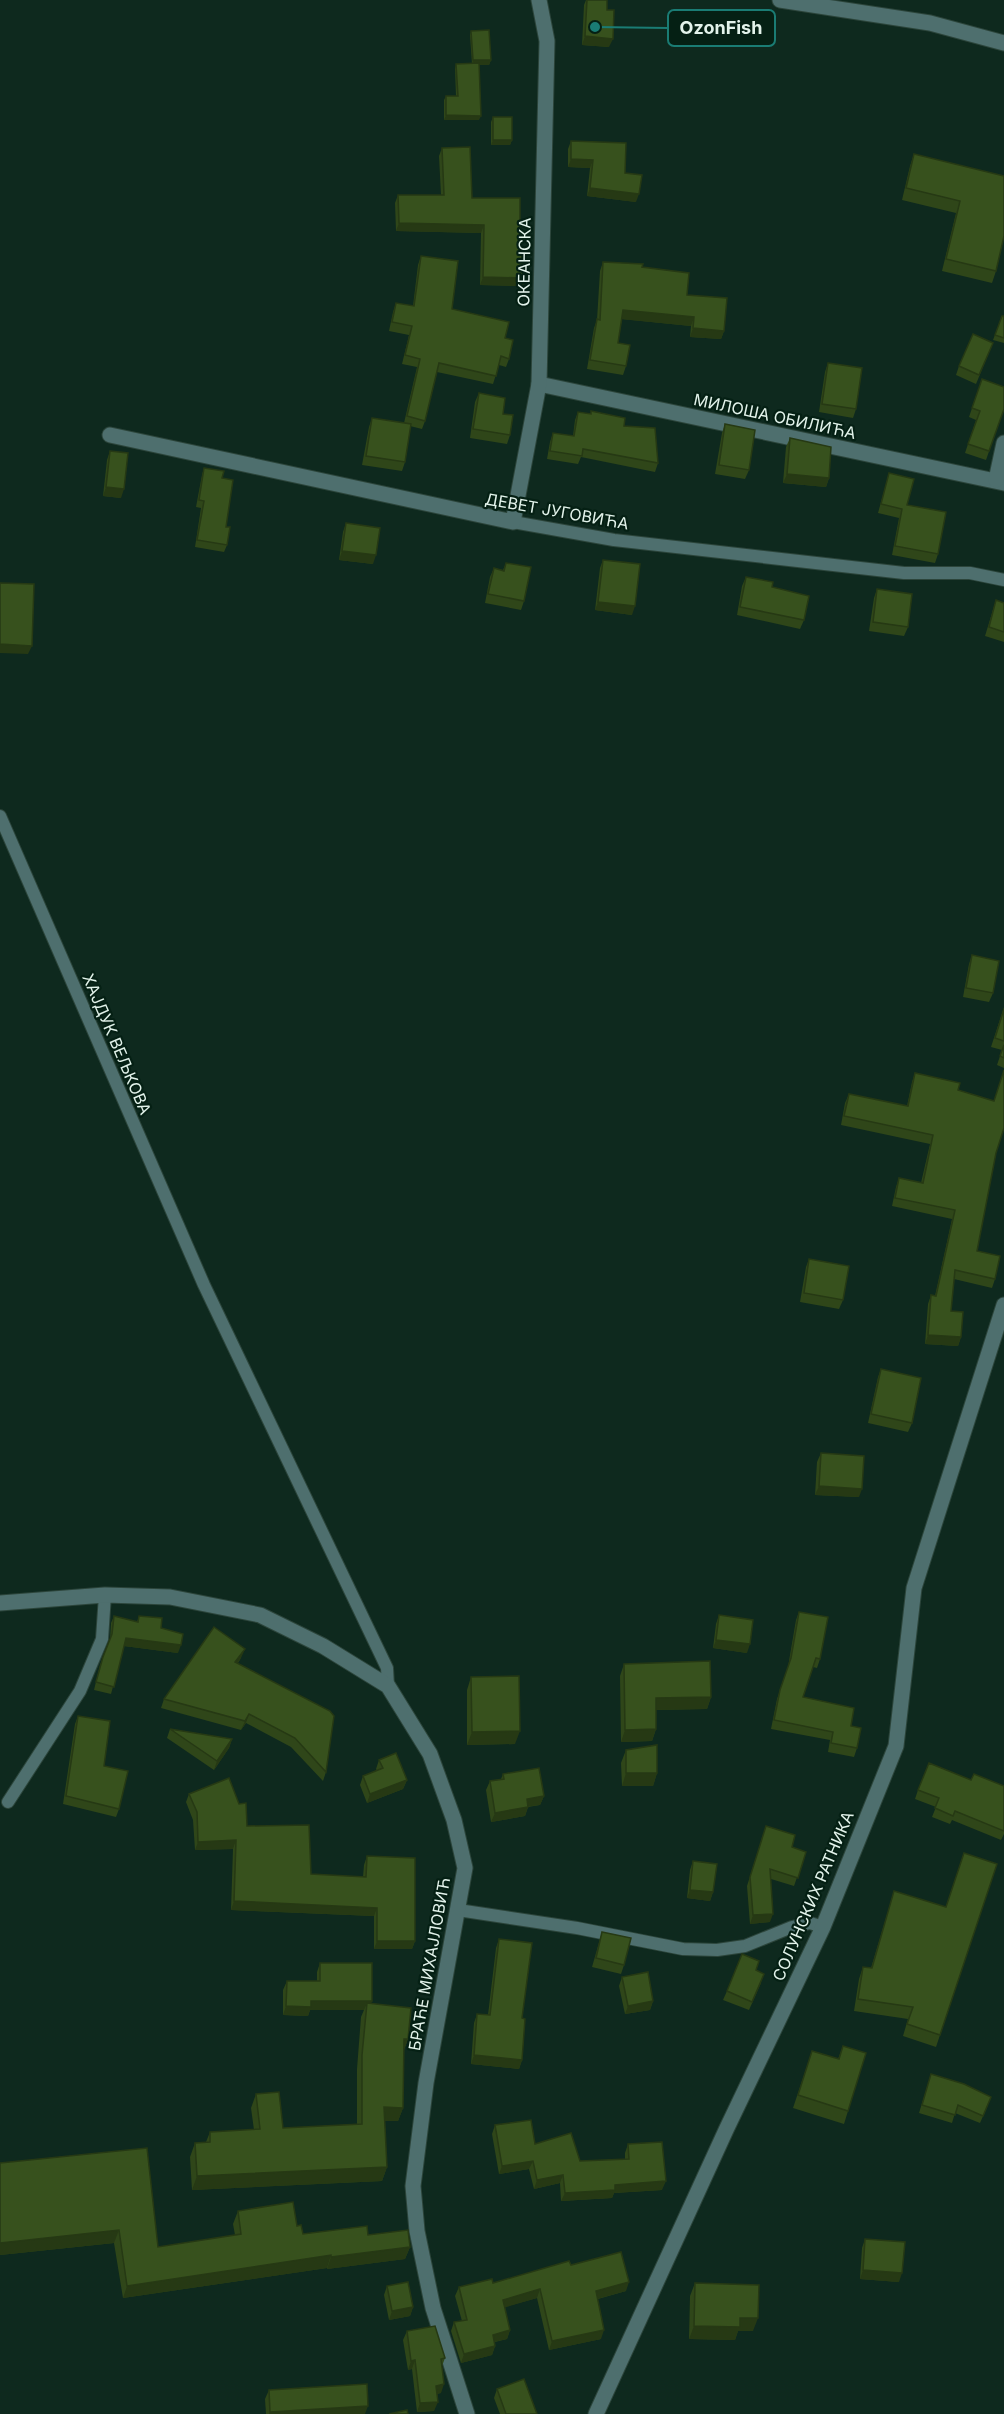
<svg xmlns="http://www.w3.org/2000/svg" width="1004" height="2414" font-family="Inter,sans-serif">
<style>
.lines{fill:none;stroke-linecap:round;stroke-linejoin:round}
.service-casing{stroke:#2c453b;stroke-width:14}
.minor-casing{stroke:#2c453b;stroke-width:17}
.service{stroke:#4e6f6e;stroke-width:12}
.minor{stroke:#4e6f6e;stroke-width:15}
.wall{fill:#2f4619}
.shaded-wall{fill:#263914}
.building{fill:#37511d;stroke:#263914;stroke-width:1.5}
.labels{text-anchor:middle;stroke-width:4.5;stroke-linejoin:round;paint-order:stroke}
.street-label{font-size:16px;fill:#e3f3eb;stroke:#052014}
.leader{fill:none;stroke:#1a7c74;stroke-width:2}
.callout-dot{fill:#1a7c74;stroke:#052014;stroke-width:2}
.callout{fill:#052014;stroke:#1a7c74;stroke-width:2}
.callout-label{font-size:18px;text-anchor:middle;font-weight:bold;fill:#e3f3eb}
</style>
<rect width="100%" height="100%" fill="#0e291e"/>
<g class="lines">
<defs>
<g id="service">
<polyline points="513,522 614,540 904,573 970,573 1004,580"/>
<polyline points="0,816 204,1285 387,1668 388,1686"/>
<polyline points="8,1802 80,1691 102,1639 105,1595"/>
<polyline points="458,1910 577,1928 683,1949 717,1950 745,1946 792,1927 810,1923 823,1927"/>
</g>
<g id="minor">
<polyline points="780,0 930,23 1004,43"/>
<polyline points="539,384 1004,483"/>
<polyline points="110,435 513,522 539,384 547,41 539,0"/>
<polyline points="996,480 1004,443"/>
<polyline points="0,1603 105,1595 170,1597 260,1615 323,1646 388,1686 430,1754 454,1820 465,1868 426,2083 413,2186 417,2231 433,2308 467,2414"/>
<polyline points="596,2414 726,2130 823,1927 896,1746 914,1588 1004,1305"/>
</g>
</defs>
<!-- service casing -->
<use href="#service" class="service-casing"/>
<!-- minor casing -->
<use href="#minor" class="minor-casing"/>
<!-- service -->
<use href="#service" class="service"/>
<!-- minor -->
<use href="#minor" class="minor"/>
</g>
<!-- wall -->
<g class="wall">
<polygon points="586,0 607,0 607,10 609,47 582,45 584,5"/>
<polygon points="471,31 491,60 489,65 479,65 479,120 444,120 444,100 446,96 456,96 455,69 456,64 472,64 470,35"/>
<polygon points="493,117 512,140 510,145 491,145 491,122"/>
<polygon points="571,141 625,173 636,202 587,196 590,168 568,167 568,149"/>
<polygon points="442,148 472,198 520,249 523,286 480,285 481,233 396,231 395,203 398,195 441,195 439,156"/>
<polygon points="914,154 1004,176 996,271 992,283 942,271 956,213 902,200 910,166"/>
<polygon points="421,256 452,309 505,338 509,359 506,367 499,365 493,384 437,372 425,421 422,429 410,426 405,462 402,471 362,465 369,427 372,418 404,423 417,367 402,364 409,335 389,331 393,312 396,303 413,306 418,265"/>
<polygon points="603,262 642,267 687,295 724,331 721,339 690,337 691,326 622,319 618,343 626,366 623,375 587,369 594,328 597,320 600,271"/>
<polygon points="1002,316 1004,316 1004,343 993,340"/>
<polygon points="993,343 976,384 956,375 959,366"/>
<polygon points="828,363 856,409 853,418 819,412 825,372"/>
<polygon points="982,379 1004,409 986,460 965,453 976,420 969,417"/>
<polygon points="479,393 503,414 510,435 507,444 470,438 475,402"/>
<polygon points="578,412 624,426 658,463 655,472 581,457 578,464 547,459 550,442 553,433 573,436 575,420"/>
<polygon points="725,424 749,470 745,479 715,474 722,433"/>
<polygon points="790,438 829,478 826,487 783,483 786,447"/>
<polygon points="110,451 121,498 103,496 107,460"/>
<polygon points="204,468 222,478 226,527 227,545 224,552 195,547 201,508 196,507 202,475"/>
<polygon points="889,473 907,505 938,554 935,563 892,555 899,518 878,513"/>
<polygon points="346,523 373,564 339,560 343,532"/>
<polygon points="603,560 632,615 595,610 600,568"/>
<polygon points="506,563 524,601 521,610 485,603 490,577 494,568 503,570"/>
<polygon points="746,577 772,587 804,620 800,629 737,615 742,586"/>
<polygon points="877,589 908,627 904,636 869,631 874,598"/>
<polygon points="996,600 1004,603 1004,642 985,636"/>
<polygon points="972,955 993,993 989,1002 963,997 969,964"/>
<polygon points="1004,1007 1004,1068 997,1065 1002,1050 991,1047"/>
<polygon points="915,1073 958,1090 996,1153 977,1251 995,1279 992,1288 954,1279 951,1311 961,1337 958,1346 925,1344 928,1304 931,1295 935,1296 952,1219 892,1206 896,1187 899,1178 921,1183 930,1144 841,1125 845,1103 849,1094 907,1106 912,1082"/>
<polygon points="809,1259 843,1300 839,1309 800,1302 806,1267"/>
<polygon points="881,1369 912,1423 908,1432 868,1423 878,1377"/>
<polygon points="821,1453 859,1497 815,1495 817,1462"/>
<polygon points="799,1612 820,1659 817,1668 813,1667 803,1697 851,1726 857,1748 854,1757 828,1752 830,1740 771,1729 777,1699 788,1667 796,1620"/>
<polygon points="719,1615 747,1653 713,1648 716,1624"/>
<polygon points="114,1616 137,1622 139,1616 161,1628 178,1653 124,1646 111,1694 94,1690 100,1665 110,1641 111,1623"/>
<polygon points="241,1658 238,1663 326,1772 323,1781 291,1747 246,1723 241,1730 161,1708 164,1699"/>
<polygon points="624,1664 711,1697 707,1709 656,1710 656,1729 652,1741 621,1742 620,1676"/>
<polygon points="471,1677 515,1744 467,1745 467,1690"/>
<polygon points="78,1716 104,1766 119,1809 116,1817 63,1804 75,1724"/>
<polygon points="170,1729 232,1739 229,1748 214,1770 167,1738"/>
<polygon points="626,1750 657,1773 653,1786 622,1786 621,1763"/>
<polygon points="379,1760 407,1780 403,1789 367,1803 360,1785 363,1776 377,1771 376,1769"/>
<polygon points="503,1774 544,1796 540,1805 528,1807 525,1816 491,1822 486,1790 490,1781 501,1779"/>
<polygon points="971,1780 1004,1786 1004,1834 1001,1840 952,1820 950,1824 932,1817 936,1807 915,1799 918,1790"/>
<polygon points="189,1794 247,1826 311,1874 363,1877 364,1865 367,1856 415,1941 412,1949 374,1949 374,1916 231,1910 233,1849 195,1850 193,1820 186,1802"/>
<polygon points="763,1835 792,1847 806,1852 794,1886 771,1879 770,1922 750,1924 747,1886"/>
<polygon points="693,1861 713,1892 710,1901 687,1898 690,1870"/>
<polygon points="894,1891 940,2035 936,2047 903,2036 908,2019 854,2011 859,1979 863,1967 871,1968"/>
<polygon points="602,1932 624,1965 621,1974 592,1967"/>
<polygon points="499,1939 522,2018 522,2060 519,2069 471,2064 474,2023 477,2014 488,2015 496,1948"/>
<polygon points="320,1963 372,2001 371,2003 408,2039 403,2052 403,2108 398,2121 384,2121 387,2167 382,2181 192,2190 190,2157 195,2143 206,2142 210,2132 254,2130 251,2108 256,2094 283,2128 357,2124 357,2069 361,2017 364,2010 310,2010 308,2016 283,2015 283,1990 287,1981 317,1981 317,1972"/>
<polygon points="756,1970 761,1983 749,2010 723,2000 727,1991"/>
<polygon points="622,1977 653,2001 650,2010 625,2014 619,1986"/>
<polygon points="843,2046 848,2111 844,2124 793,2108 812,2051 838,2059"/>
<polygon points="931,2074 988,2105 980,2123 955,2113 952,2123 919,2113"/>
<polygon points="495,2125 535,2144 580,2161 625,2159 625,2153 628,2144 662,2190 614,2193 612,2198 561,2201 560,2183 534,2189 529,2169 499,2174 492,2134"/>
<polygon points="0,2163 158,2247 235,2235 233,2224 238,2211 303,2234 368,2235 410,2247 405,2259 327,2269 327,2268 123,2298 114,2243 0,2255"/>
<polygon points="865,2239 899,2282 860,2279 862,2248"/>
<polygon points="571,2265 626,2291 598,2299 601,2339 549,2350 537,2298 504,2307 510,2330 507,2339 495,2342 495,2346 492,2355 461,2363 451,2331 454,2322 462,2321 455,2296 459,2287 493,2283"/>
<polygon points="695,2283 753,2331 738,2331 735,2340 689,2339 690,2296"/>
<polygon points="387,2286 413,2307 410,2316 389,2320 384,2295"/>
<polygon points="407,2331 445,2358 442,2366 441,2393 437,2394 434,2411 417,2412 412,2369 408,2370 403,2340"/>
<polygon points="497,2389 537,2414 500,2414 494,2398"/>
<polygon points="269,2390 365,2414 266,2414 265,2399"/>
</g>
<!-- shaded-wall -->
<g class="shaded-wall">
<polygon points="585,36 613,39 609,47 582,45"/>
<polygon points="473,60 491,60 489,65 472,65"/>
<polygon points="446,115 481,116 479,120 444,120"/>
<polygon points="493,140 512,140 510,145 491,145"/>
<polygon points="571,159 593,160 590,168 568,167"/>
<polygon points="590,188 639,194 636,202 587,196"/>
<polygon points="399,223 484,225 481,233 396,231"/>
<polygon points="483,277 525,278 523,286 480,285"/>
<polygon points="623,310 694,317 691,326 620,319"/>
<polygon points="693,328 724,331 721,339 690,337"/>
<polygon points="787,474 829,478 826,487 783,483"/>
<polygon points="106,487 124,489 121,498 103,496"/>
<polygon points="342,551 376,555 373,564 339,560"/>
<polygon points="598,602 635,606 632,615 595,610"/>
<polygon points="0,644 32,646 28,654 0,653"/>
<polygon points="928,1335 961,1337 958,1346 925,1344"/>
<polygon points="819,1486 862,1489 859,1497 815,1495"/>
<polygon points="126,1638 181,1645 178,1653 124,1646"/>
<polygon points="716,1640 750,1644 747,1653 713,1648"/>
<polygon points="245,1649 241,1658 232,1671 235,1662"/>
<polygon points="711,1697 707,1709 651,1710 656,1698"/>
<polygon points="249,1714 246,1723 241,1730 245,1721"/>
<polygon points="656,1729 652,1741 621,1742 625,1730"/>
<polygon points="520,1731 515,1744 467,1745 472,1732"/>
<polygon points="232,1739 229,1748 214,1770 217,1761"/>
<polygon points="626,1773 657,1773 653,1786 622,1786"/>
<polygon points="407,1780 403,1789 367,1803 370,1794"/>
<polygon points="544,1796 540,1805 523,1807 527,1799"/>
<polygon points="528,1807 525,1816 491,1822 495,1813"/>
<polygon points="236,1840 233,1849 195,1850 198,1842"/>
<polygon points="690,1890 713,1892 710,1901 687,1898"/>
<polygon points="234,1901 377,1908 374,1916 231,1910"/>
<polygon points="773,1914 770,1922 750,1924 753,1915"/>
<polygon points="377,1941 415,1941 412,1949 374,1949"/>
<polygon points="311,2001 372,2001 369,2010 367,2003 364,2010 310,2010 308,2016 283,2015 286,2006"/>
<polygon points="653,2001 650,2010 625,2014 628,2006"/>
<polygon points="404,2039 408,2039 403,2053"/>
<polygon points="474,2055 522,2060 519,2069 471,2064"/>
<polygon points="384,2107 403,2108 398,2121 379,2121"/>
<polygon points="533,2161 529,2169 499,2174 502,2166"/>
<polygon points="387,2167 382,2181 192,2190 197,2176"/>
<polygon points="563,2175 560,2183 534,2189 537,2180"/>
<polygon points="666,2181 662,2190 614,2193 612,2198 561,2201 565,2193 615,2185"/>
<polygon points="119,2230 114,2243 0,2255 0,2243"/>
<polygon points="410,2247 405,2259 327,2269 331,2257"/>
<polygon points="331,2255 327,2268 123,2298 127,2286"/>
<polygon points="863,2270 902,2273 899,2282 860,2279"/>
<polygon points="629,2282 626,2291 593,2300 596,2291"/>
<polygon points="540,2289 537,2298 500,2309 503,2300"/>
<polygon points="413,2307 410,2316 389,2320 392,2311"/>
<polygon points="740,2318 758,2318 753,2331 738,2331 735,2340 689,2339 694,2326"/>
<polygon points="510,2330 507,2339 489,2343 493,2335"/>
<polygon points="604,2330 601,2339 549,2350 552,2341"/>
<polygon points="495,2346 492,2355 461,2363 464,2354"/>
<polygon points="415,2360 412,2369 408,2370 411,2361"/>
<polygon points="444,2384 441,2393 433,2394 436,2386"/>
<polygon points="438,2402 434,2411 417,2412 420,2403"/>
<polygon points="368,2406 365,2414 269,2414 270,2412"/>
</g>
<!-- building -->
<g class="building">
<polygon points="587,0 607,0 607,10 614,10 613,39 585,36"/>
<polygon points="489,30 491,60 473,60 471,31"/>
<polygon points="479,63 481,116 446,115 446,96 458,96 456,64"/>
<rect x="493" y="117" width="19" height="23"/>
<polygon points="571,141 626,143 625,173 642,175 639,194 590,188 593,160 571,159"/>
<polygon points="470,147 472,198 520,198 520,249 526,249 525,278 483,277 484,225 399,223 398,195 444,195 442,148"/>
<polygon points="914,154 1004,176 1004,236 996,271 946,259 960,201 906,188"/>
<polygon points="421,256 458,261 452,309 509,322 505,338 513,340 509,359 501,356 496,376 439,363 425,421 407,416 420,359 405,355 412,326 392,322 396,303 414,306"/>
<polygon points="603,262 643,264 642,267 689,273 687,295 727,298 724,331 693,328 694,317 623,310 618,343 630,345 626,366 590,360 597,319 600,320"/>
<polygon points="1002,316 1004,316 1004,338 995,335"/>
<polygon points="973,334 993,343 979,375 959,366"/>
<polygon points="828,363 862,368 856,409 822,404"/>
<polygon points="982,379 1004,387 1004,409 989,451 968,444 980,411 972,408"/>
<polygon points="479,393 505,398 503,414 513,415 510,435 473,429"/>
<polygon points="591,411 625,418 624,426 655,428 658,463 583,449 582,456 550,451 553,433 574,436 578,412 591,414"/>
<polygon points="372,418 411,424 405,462 366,456"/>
<polygon points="725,424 755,430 749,470 719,465"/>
<polygon points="790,438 831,447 829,478 787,474"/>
<polygon points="110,451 128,453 124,489 106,487"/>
<polygon points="204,468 224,471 222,478 233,480 226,527 230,527 227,545 197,540 204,501 199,500"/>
<polygon points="889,473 914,479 907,505 946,512 938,554 895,546 902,509 881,504"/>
<polygon points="346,523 380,528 376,555 342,551"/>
<polygon points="603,560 640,564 635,606 598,602"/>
<polygon points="506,563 531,567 524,601 488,594 494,568 504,571"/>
<polygon points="746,577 773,582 772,587 809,596 804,620 740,607"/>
<polygon points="0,583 34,584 32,646 0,644"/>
<polygon points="877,589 912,594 908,627 873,622"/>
<polygon points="996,600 1004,603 1004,632 989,627"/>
<polygon points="972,955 999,961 993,993 966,988"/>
<polygon points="1004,1009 1004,1041 995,1038"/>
<polygon points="1004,1045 1004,1058 1000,1056"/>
<polygon points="1004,1070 1004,1128 996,1153 977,1251 1000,1256 995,1279 955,1270 951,1311 963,1312 961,1337 928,1335 931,1295 936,1296 955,1210 895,1198 899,1178 923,1183 933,1135 844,1116 849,1094 908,1106 915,1073 960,1083 958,1090 994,1101"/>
<polygon points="809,1259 849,1266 843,1300 804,1293"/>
<polygon points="881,1369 921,1378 912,1423 871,1414"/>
<polygon points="821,1453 864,1456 862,1489 819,1486"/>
<polygon points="799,1612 828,1617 820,1659 816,1658 803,1697 854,1708 851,1726 861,1728 857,1748 831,1743 833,1732 774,1720 780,1690 791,1658"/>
<polygon points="719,1615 753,1620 750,1644 716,1640"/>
<polygon points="114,1616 138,1622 139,1616 162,1618 161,1628 183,1634 181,1645 126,1638 114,1687 96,1682 103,1657 112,1634"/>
<polygon points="214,1627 245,1649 235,1662 330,1711 334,1716 326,1772 295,1738 249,1714 245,1721 164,1699"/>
<polygon points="710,1661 711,1697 656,1698 656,1729 625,1730 624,1664"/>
<polygon points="519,1676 520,1731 472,1732 471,1677"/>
<polygon points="78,1716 110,1721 104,1766 128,1771 119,1809 66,1796"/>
<polygon points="170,1729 232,1739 217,1761"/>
<polygon points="657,1745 657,1773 626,1773 626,1750"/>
<polygon points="396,1753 407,1780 370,1794 363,1776 383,1768 379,1760"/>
<polygon points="929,1763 971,1780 974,1774 1004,1786 1004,1831 955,1811 953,1816 935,1808 939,1798 918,1790"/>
<polygon points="539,1768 544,1796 527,1799 528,1807 495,1813 490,1781 504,1779 503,1774"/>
<polygon points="229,1778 239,1804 246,1803 247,1826 309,1825 311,1874 366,1877 367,1856 415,1858 415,1941 377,1941 377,1908 234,1901 236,1840 198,1842 197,1812 189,1794"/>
<polygon points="766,1826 795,1835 792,1847 806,1852 798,1878 770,1869 773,1914 753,1915 750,1877"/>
<polygon points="964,1853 997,1864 940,2035 907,2024 913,2007 858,1999 863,1967 872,1968 894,1891 946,1907"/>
<polygon points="693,1861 717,1864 713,1892 690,1890"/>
<polygon points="602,1932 631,1938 624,1965 596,1958"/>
<polygon points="499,1939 532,1943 522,2018 525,2019 522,2060 474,2055 477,2014 490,2015"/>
<polygon points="742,1954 759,1961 756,1970 764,1974 752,2002 727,1991"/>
<polygon points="320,1963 372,1963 372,2001 311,2001 311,2007 286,2006 287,1981 320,1981"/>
<polygon points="648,1972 653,2001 628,2006 622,1977"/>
<polygon points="367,2003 411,2008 408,2039 404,2039 403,2108 384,2107 387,2167 197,2176 195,2143 210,2142 210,2132 260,2129 256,2094 279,2092 283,2128 362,2124 362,2055"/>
<polygon points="843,2046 866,2053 848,2111 798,2095 812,2051 839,2059"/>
<polygon points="931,2074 964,2084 991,2097 983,2116 958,2105 955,2115 922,2105"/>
<polygon points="531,2120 535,2144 571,2133 580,2161 629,2159 628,2144 662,2142 666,2181 615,2185 615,2190 565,2193 563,2175 537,2180 533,2161 502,2166 495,2125"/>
<polygon points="147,2148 158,2247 241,2234 238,2211 293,2202 297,2226 301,2225 303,2234 367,2226 368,2235 408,2230 410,2247 331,2257 331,2255 127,2286 119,2230 0,2243 0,2163"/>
<polygon points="865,2239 905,2242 902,2273 863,2270"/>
<polygon points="621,2252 629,2282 596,2291 604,2330 552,2341 540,2289 503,2300 510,2330 493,2335 495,2346 464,2354 454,2322 467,2320 459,2287 492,2279 493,2283 569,2261 571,2265"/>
<polygon points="408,2282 413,2307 392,2311 387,2286"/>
<polygon points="695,2283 759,2285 758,2318 740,2318 740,2327 694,2326"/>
<polygon points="435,2326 445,2358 441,2359 444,2384 436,2386 438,2402 420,2403 415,2360 411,2361 407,2331"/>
<polygon points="524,2379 537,2414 506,2414 497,2389"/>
<polygon points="367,2384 368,2406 270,2412 269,2390"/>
<polygon points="407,2410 408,2414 389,2414"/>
</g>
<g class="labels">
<!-- street labels -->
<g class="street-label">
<text transform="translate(524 262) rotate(-89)" y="6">ОКЕАНСКА</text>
<text transform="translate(775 416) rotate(12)" y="6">МИЛОША ОБИЛИЋА</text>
<text transform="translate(557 511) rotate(10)" y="6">ДЕВЕТ ЈУГОВИЋА</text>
<text transform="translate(117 1044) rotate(67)" y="6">ХАЈДУК ВЕЉКОВА</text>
<text transform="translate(813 1896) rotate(-67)" y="6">СОЛУНСКИХ РАТНИКА</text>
<text transform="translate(429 1964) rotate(-80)" y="6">БРАЋЕ МИХАЈЛОВИЋ</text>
</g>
</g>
<!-- callouts -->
<path class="leader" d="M595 27L668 28"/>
<circle class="callout-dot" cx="595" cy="27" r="6"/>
<rect class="callout" x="668" y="10" width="107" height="36" rx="6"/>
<g class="callout-label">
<text x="721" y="34">OzonFish</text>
</g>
</svg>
